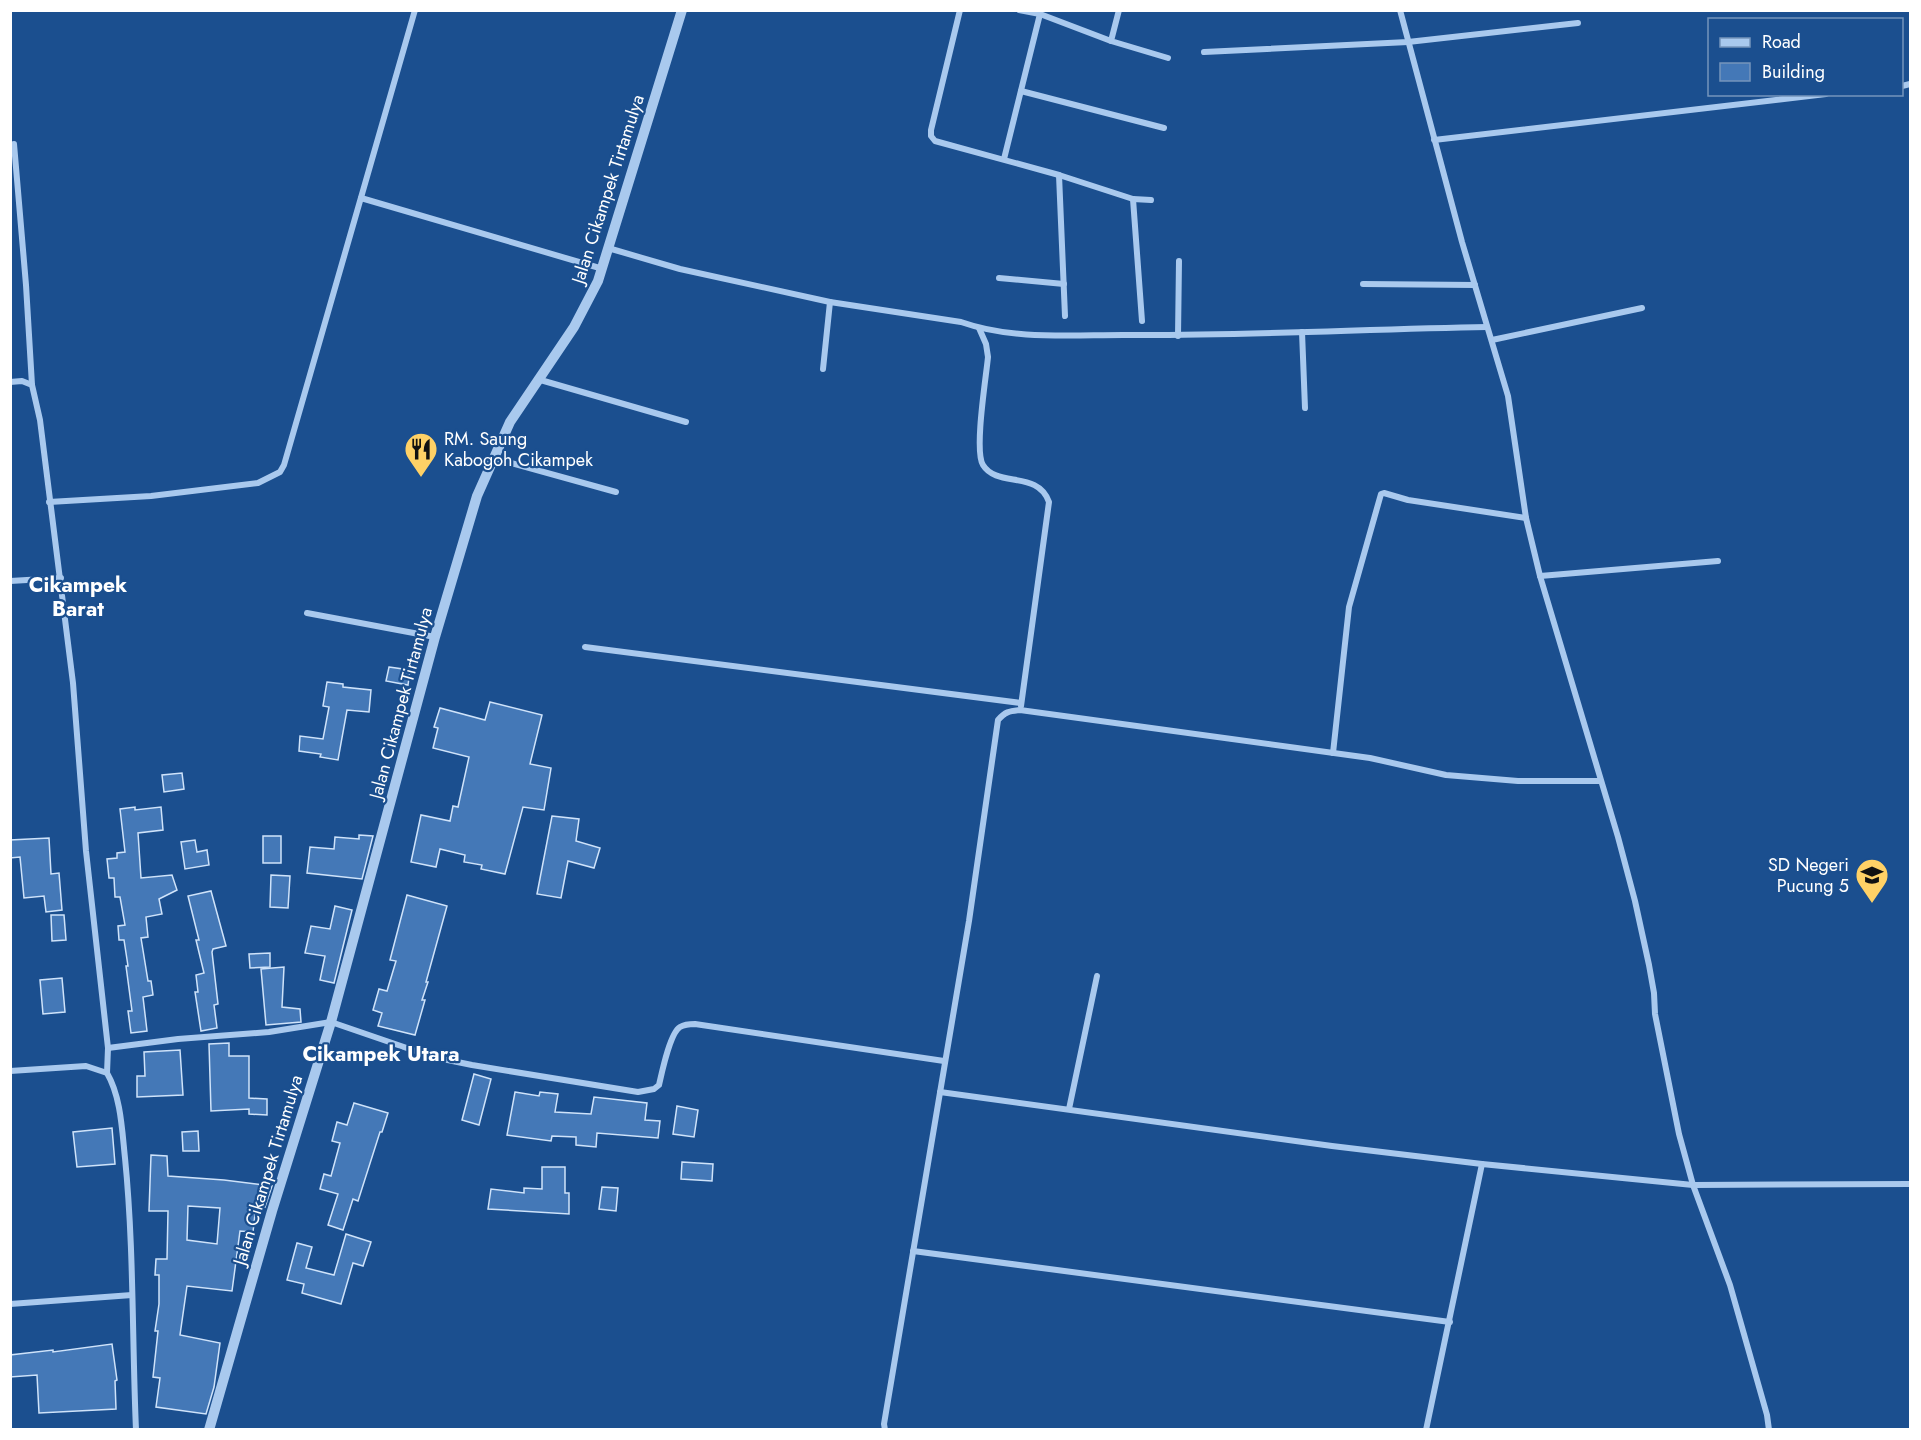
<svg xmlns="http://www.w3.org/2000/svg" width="1921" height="1440" font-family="Jost,sans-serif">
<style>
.building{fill:#4478b7;stroke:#cfe3fa;stroke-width:1.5;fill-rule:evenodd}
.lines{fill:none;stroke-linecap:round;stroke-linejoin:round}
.minor{stroke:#a9c9ee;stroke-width:6}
.tertiary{stroke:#a9c9ee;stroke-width:10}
.labels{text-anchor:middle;stroke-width:4.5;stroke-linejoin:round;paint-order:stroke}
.street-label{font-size:18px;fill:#fff;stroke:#1b4f8f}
.poi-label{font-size:18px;fill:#fff;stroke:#1b4f8f;text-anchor:start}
.quarter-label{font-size:21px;font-weight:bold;fill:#fff;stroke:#1b4f8f}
</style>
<rect width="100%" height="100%" fill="#1b4f8f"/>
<!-- building -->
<g class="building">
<polygon points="389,667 410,670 408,685 386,681"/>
<polygon points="327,682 343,684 343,687 371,690 369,712 347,710 338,760 320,757 321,754 299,751 300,736 323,739 329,707 323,706"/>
<polygon points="490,702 542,715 530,764 551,768 544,810 523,807 505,874 481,869 482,865 464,862 465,855 440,849 436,867 411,862 421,815 450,821 453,806 458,807 469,757 433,748 438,728 434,727 440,708 485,720"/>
<polygon points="182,773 184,789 164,792 162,775"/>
<polygon points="135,807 135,810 161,807 163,830 138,833 141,878 172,875 177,890 159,899 162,914 146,917 148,937 141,938 148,981 151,981 153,995 143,997 147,1031 131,1033 128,1011 132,1011 126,966 128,966 124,940 119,940 118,926 125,925 120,897 115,897 114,878 109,878 107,859 117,858 117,853 125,852 120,809"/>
<polygon points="552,816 579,819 576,841 600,848 594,868 568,861 561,898 537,894"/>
<polygon points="359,835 373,836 362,879 307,873 310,847 334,849 335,837 359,839"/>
<rect x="263" y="836" width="18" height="27"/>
<polygon points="49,838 51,874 59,873 62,910 46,912 44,896 24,898 20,857 10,858 10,840"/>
<polygon points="195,840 197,852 207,850 209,865 185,869 181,842"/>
<polygon points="271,875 290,876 288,908 270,907"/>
<polygon points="211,891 226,946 213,949 212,952 218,1004 214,1005 217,1028 201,1031 195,992 198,992 196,975 204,973 196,940 199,940 188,896"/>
<polygon points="407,895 447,906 426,982 428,982 422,1000 425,1000 415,1035 378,1026 382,1013 373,1010 379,989 387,991 396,961 390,960"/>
<polygon points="335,906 352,910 334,983 320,980 325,956 305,953 311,926 330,929"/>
<polygon points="51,915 64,915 66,940 52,941"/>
<polygon points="270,953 270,967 250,968 249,954"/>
<polygon points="284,967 282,1007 300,1009 301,1022 266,1025 261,969"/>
<polygon points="62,978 65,1012 43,1014 40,980"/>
<polygon points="229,1043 229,1056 249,1056 249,1098 267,1099 267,1115 249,1114 249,1109 211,1111 209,1044"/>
<polygon points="180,1050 183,1095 137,1097 137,1076 145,1076 144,1052"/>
<polygon points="474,1074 491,1079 479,1125 462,1120"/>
<polygon points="515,1092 539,1096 540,1092 558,1094 555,1112 591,1114 594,1097 647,1103 645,1120 660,1121 658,1138 597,1133 596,1147 576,1145 576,1137 552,1136 551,1141 507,1135"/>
<polygon points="354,1103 388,1113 382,1132 380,1132 358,1201 353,1199 343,1230 328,1225 338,1194 320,1189 324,1174 331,1176 340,1143 332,1141 337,1122 347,1125"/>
<polygon points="677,1106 698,1110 694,1137 673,1134"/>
<polygon points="112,1128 115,1164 77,1167 73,1132"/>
<polygon points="198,1131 199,1151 183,1151 182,1132"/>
<path d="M151,1155l16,1 1,20 56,4 48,6 -7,21 -9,-2 -3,27 -13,-1 -8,60 -45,-5 -7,49 40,8 -6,44 -8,27 -50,-7 4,-29 -7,-1 5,-46h-3l4,-27v-29h-4l1,-16h11l1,-48h-19zM188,1206l32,2 -3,36 -30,-4z"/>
<polygon points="682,1162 713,1164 712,1181 681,1179"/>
<polygon points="542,1167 565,1167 565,1193 569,1193 569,1214 488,1209 491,1189 524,1193 524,1188 542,1189"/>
<polygon points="602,1187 618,1188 616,1211 599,1209"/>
<polygon points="346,1234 371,1242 363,1266 353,1263 341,1304 302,1293 304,1284 287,1280 297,1243 312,1247 306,1268 334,1275"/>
<polygon points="112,1344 117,1380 115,1381 116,1409 39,1413 37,1375 10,1377 10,1355 53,1350 53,1352"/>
</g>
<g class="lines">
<!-- minor -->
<g class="minor">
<polyline points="960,10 931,130 931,136 935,141 1059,175 1133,199 1151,200"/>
<polyline points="1019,10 1040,14 1111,41"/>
<polyline points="1119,10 1111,41 1168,58"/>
<polyline points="1400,10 1462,242 1508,396 1526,518 1540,576 1618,837 1635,901 1649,965 1654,993 1655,1014 1679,1134 1693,1185 1730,1285 1767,1415 1769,1430"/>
<polyline points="1204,52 1408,42 1578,23"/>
<polyline points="1902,86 1910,84"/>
<polyline points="1021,91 1164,128"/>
<polyline points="1434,140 1826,94"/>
<polyline points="14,144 26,285 32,385"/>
<polyline points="1004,159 1040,14"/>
<polyline points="1059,175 1065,316"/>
<polyline points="361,198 603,269"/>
<polyline points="1133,199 1142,321"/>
<path d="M608,248l72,21 150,33 131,20c51,18 108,13 162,13 122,1 243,-6 364,-8"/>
<polyline points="999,278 1064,284"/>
<polyline points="1363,284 1475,285"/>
<path d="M979,328l7,16 2,13c-2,21 -14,94 -5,108 14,23 55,5 66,37l-28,204"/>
<polyline points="1302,332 1305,408"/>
<polyline points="1178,336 1179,261"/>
<polyline points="1492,340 1642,308"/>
<polyline points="823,369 830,302"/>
<polyline points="537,379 686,422"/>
<polyline points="10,382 22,381 32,385 40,420 73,683 86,851 108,1048 107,1073"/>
<polyline points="493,458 616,492"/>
<polyline points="49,502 151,496 258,483 280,472 284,465 415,10"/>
<polyline points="1540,576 1718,561"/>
<polyline points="10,581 61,578"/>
<polyline points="307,613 435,637"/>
<polyline points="585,647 1021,703"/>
<polyline points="1333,753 1349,607 1381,494 1384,493 1408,500 1526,518"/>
<path d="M108,1048l70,-9 91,-7 62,-10 102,35 39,8 166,27 16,-3 5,-4c3,-13 11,-52 21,-58 5,-3 10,-3 15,-3l249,37"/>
<path d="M10,1071l76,-5 21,7c14,24 15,57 18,85 9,90 7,181 11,272"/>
<polyline points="940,1092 1332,1146 1482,1164 1693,1185 1910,1184"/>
<polyline points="1069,1109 1097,976"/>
<polyline points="913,1251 1450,1322"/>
<polyline points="10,1304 132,1295"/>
<path d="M885,1430l-1,-6 85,-503 29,-201c7,-8 11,-9 22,-10l350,48 76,17 72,6h82"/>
<polyline points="1426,1430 1482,1164"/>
</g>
<!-- tertiary -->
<polyline class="tertiary" points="209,1430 272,1211 331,1022 435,637 477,496 510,422 574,327 598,281 682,10"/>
</g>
<!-- icons -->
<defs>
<symbol id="restaurant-pin" viewBox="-11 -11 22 30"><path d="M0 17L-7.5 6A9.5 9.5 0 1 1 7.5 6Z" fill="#ffd166" stroke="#1b4f8f"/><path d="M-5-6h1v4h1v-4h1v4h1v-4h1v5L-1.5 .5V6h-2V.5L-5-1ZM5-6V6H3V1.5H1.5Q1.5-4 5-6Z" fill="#111"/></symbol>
<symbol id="school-pin" viewBox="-11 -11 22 30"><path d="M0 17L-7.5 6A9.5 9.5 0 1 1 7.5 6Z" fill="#ffd166" stroke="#1b4f8f"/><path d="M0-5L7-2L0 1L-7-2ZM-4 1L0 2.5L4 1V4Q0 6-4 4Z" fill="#111"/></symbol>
</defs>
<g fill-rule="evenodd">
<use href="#restaurant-pin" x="402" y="430" width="38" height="52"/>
<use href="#school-pin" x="1853" y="856" width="38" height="52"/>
</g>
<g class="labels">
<!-- street labels -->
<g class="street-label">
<text transform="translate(608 189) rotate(-72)" y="6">Jalan Cikampek Tirtamulya</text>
<text transform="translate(401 703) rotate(-75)" y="6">Jalan Cikampek Tirtamulya</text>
<text transform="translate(268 1170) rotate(-73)" y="6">Jalan Cikampek Tirtamulya</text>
</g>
<!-- poi labels -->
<g class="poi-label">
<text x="444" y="445">RM. Saung<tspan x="444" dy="21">Kabogoh Cikampek</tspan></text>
<text x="1849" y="871" text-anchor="end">SD Negeri<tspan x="1849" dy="21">Pucung 5</tspan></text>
</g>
<!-- quarter labels -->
<g class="quarter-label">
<text x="78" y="592">Cikampek<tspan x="78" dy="24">Barat</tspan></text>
<text x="381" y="1061">Cikampek Utara</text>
</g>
</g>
<!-- border -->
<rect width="1921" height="1440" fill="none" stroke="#ffffff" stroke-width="24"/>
<!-- legend -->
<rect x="1708" y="18" width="195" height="78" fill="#1b4f8f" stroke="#7695bc" stroke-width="1.5"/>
<rect x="1720" y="38" width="30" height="9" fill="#a9c9ee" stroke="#7695bc" stroke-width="1.5"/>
<text x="1762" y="48" font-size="18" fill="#ffffff">Road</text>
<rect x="1720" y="63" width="30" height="18" fill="#4478b7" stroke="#7695bc" stroke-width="1.5"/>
<text x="1762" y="78" font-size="18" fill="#ffffff">Building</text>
</svg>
